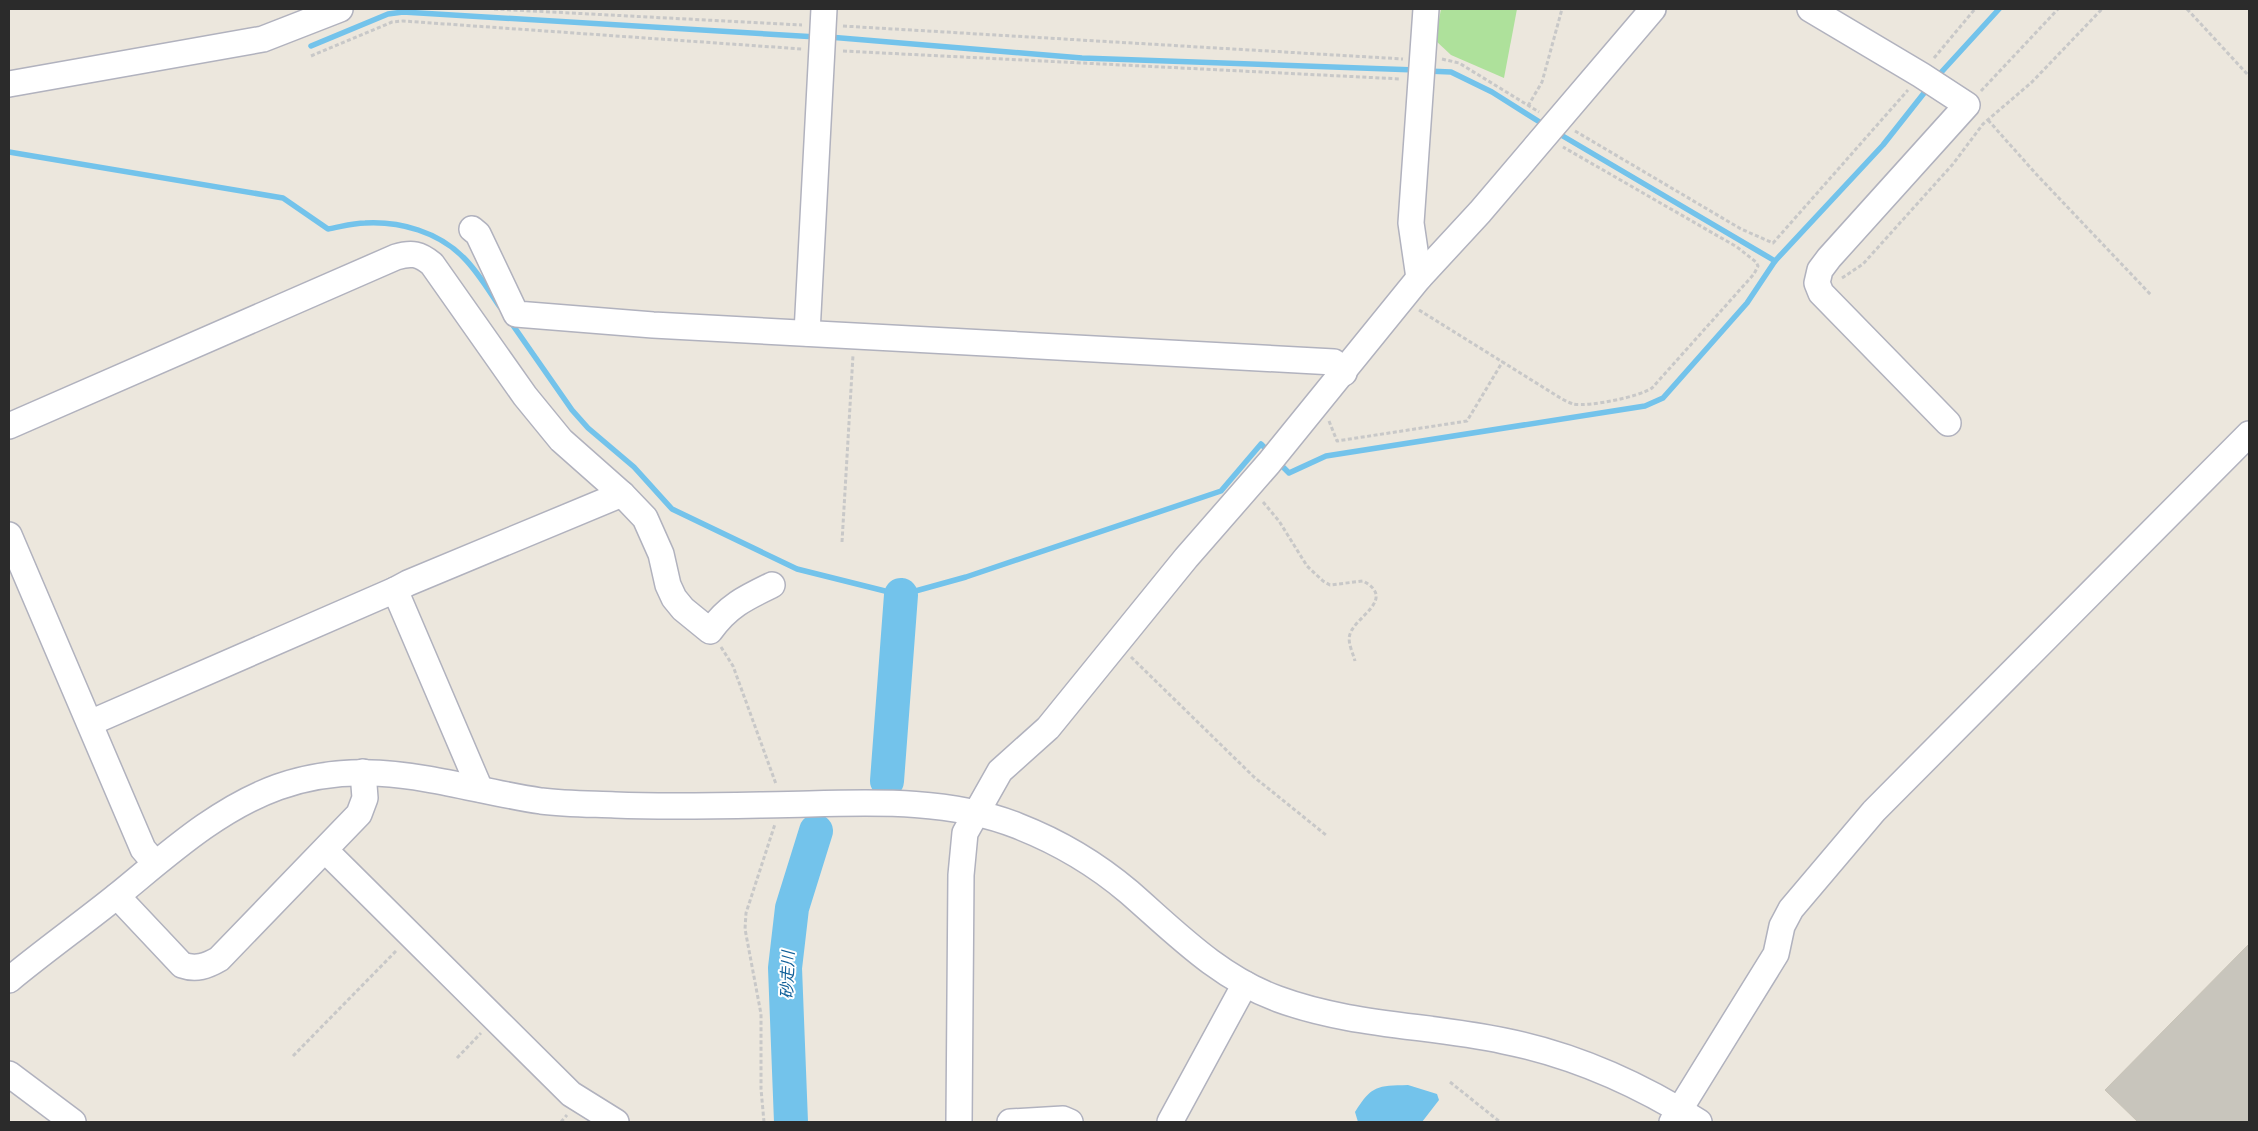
<svg xmlns="http://www.w3.org/2000/svg" width="2258" height="1131" font-family="'Space Grotesk','Noto Sans JP',sans-serif">
<style>
.green{fill:#aee19b}
.water{fill:#73c3eb}
.lines{fill:none;stroke-linecap:round;stroke-linejoin:round}
.stream{stroke:#73c3eb;stroke-width:5.5}
.river{stroke:#73c3eb;stroke-width:34}
.building{fill:#c8c5bc;stroke:#c8c3b7}
.minor-casing{stroke:#b1b2be;stroke-width:28}
.path{stroke:#c8c8c8;stroke-width:3;stroke-dasharray:4 2.5;stroke-linecap:butt}
.minor{stroke:#fff;stroke-width:25}
.labels{text-anchor:middle;stroke-width:4;stroke-linejoin:round;paint-order:stroke}
.water-label{font-size:16px;font-style:italic;fill:#116099;stroke:#fff}
</style>
<rect width="100%" height="100%" fill="#ece7dd"/>
<!-- green -->
<polygon class="green" points="1441,9 1517,9 1504,78 1451,55 1435,40"/>
<!-- water -->
<path class="water" d="M1408,1085l29,9 2,6 -17,22h-64l-3,-10c17,-27 22,-26 53,-27z"/>
<g class="lines">
<!-- stream -->
<g class="stream">
<polyline points="829,37 1082,58 1416,70"/>
<polyline points="311,46 388,14 403,12 817,37"/>
<polyline points="1427,71 1451,72 1492,92 1546,126"/>
<polyline points="1936,78 1999,9"/>
<polyline points="1556,132 1775,261"/>
<path d="M9,152l274,46 45,31c12,-2 25,-6 37,-6 35,-2 74,9 99,35 14,14 25,33 36,49"/>
<polyline points="510,321 572,410 588,428 634,467 672,509 797,569 901,595 966,577 1221,491 1261,444 1270,453"/>
<polyline points="1278,462 1289,473 1326,456 1645,406 1663,398 1747,303 1775,261 1883,145 1928,88"/>
</g>
<!-- river -->
<g class="river">
<polyline points="887,781 901,595"/>
<polyline points="791,1122 785,968 792,908 816,831"/>
</g>
</g>
<!-- building -->
<polygon class="building" points="2249,944 2249,1122 2138,1122 2105,1090"/>
<g class="lines">
<defs>
<g id="minor">
<polyline points="1810,9 1921,75 1967,105 1829,258 1820,270 1817,283 1821,293 1948,423"/>
<polyline points="9,84 263,39 340,9"/>
<polyline points="472,229 478,234 516,314 653,325 1334,362 1344,373"/>
<polyline points="1419,278 1411,223 1426,9"/>
<polyline points="807,333 824,9"/>
<path d="M9,426l387,-169c16,-5 24,-3 36,7l93,132 36,44 61,54 23,24 16,36 7,31 6,13 9,11 27,22c18,-25 35,-33 62,-46"/>
<polyline points="9,535 143,849 155,863"/>
<polyline points="395,590 408,583 622,494"/>
<polyline points="90,723 395,590 480,789"/>
<polyline points="325,850 571,1094 616,1122"/>
<path d="M117,896l65,69c14,5 25,1 37,-6l140,-145 6,-16 -2,-26"/>
<path d="M9,980c35,-29 73,-56 109,-85 49,-40 99,-86 160,-108 94,-33 171,0 263,14 24,3 50,3 74,4 65,3 129,0 194,-1 70,-2 144,-4 209,22 41,16 78,38 111,66 47,41 89,85 149,107 73,27 151,26 226,42 70,14 135,43 195,81"/>
<polyline points="9,1074 73,1122"/>
<polyline points="959,1122 961,875 965,833 1000,771 1048,728 1186,558 1269,463 1419,278 1480,212 1653,9"/>
<polyline points="1010,1122 1063,1119 1070,1122"/>
<polyline points="1170,1122 1245,984"/>
<polyline points="1672,1122 1776,954 1782,926 1791,909 1874,811 2249,434"/>
</g>
</defs>
<!-- minor casing -->
<use href="#minor" class="minor-casing"/>
<!-- path -->
<g class="path">
<polyline points="494,9 802,25"/>
<polyline points="2187,9 2249,76"/>
<polyline points="843,26 1403,59"/>
<polyline points="843,51 1401,79"/>
<polyline points="311,56 392,22 403,21 802,49"/>
<polyline points="1934,58 1975,9"/>
<polyline points="1442,59 1459,63 1539,112"/>
<polyline points="1981,91 2058,9"/>
<polyline points="1528,106 1542,82 1562,9"/>
<polyline points="1988,120 2037,175 2151,295"/>
<polyline points="1575,131 1741,229 1773,243 1908,90"/>
<polyline points="1842,278 1863,264 1953,164 1983,124 2032,82 2102,9"/>
<path d="M1419,310l143,89c4,2 8,4 11,5 16,3 66,-7 79,-16l102,-114 4,-8 -2,-4 -19,-15 -174,-100"/>
<polyline points="1329,421 1337,441 1467,421 1503,361"/>
<path d="M1263,502l16,19 28,45 16,15 7,4 33,-4c34,18 -8,36 -13,53 -3,8 3,19 5,27"/>
<polyline points="842,542 853,355"/>
<polyline points="721,647 733,666 776,784"/>
<polyline points="1131,657 1254,777 1326,835"/>
<polyline points="293,1056 396,951"/>
<polyline points="457,1058 481,1033"/>
<polyline points="1450,1082 1500,1122"/>
<polyline points="561,1122 567,1115"/>
<polyline points="764,1122 761,1089 761,1014 745,929 746,913 775,824"/>
</g>
<!-- minor -->
<use href="#minor" class="minor"/>
</g>
<g class="labels">
<!-- water labels -->
<g class="water-label">
<text transform="translate(787 975) rotate(-88)" y="6">砂走川</text>
</g>
</g>
<!-- border -->
<rect width="2258" height="1131" fill="none" stroke="#2b2b2b" stroke-width="20"/>
</svg>
